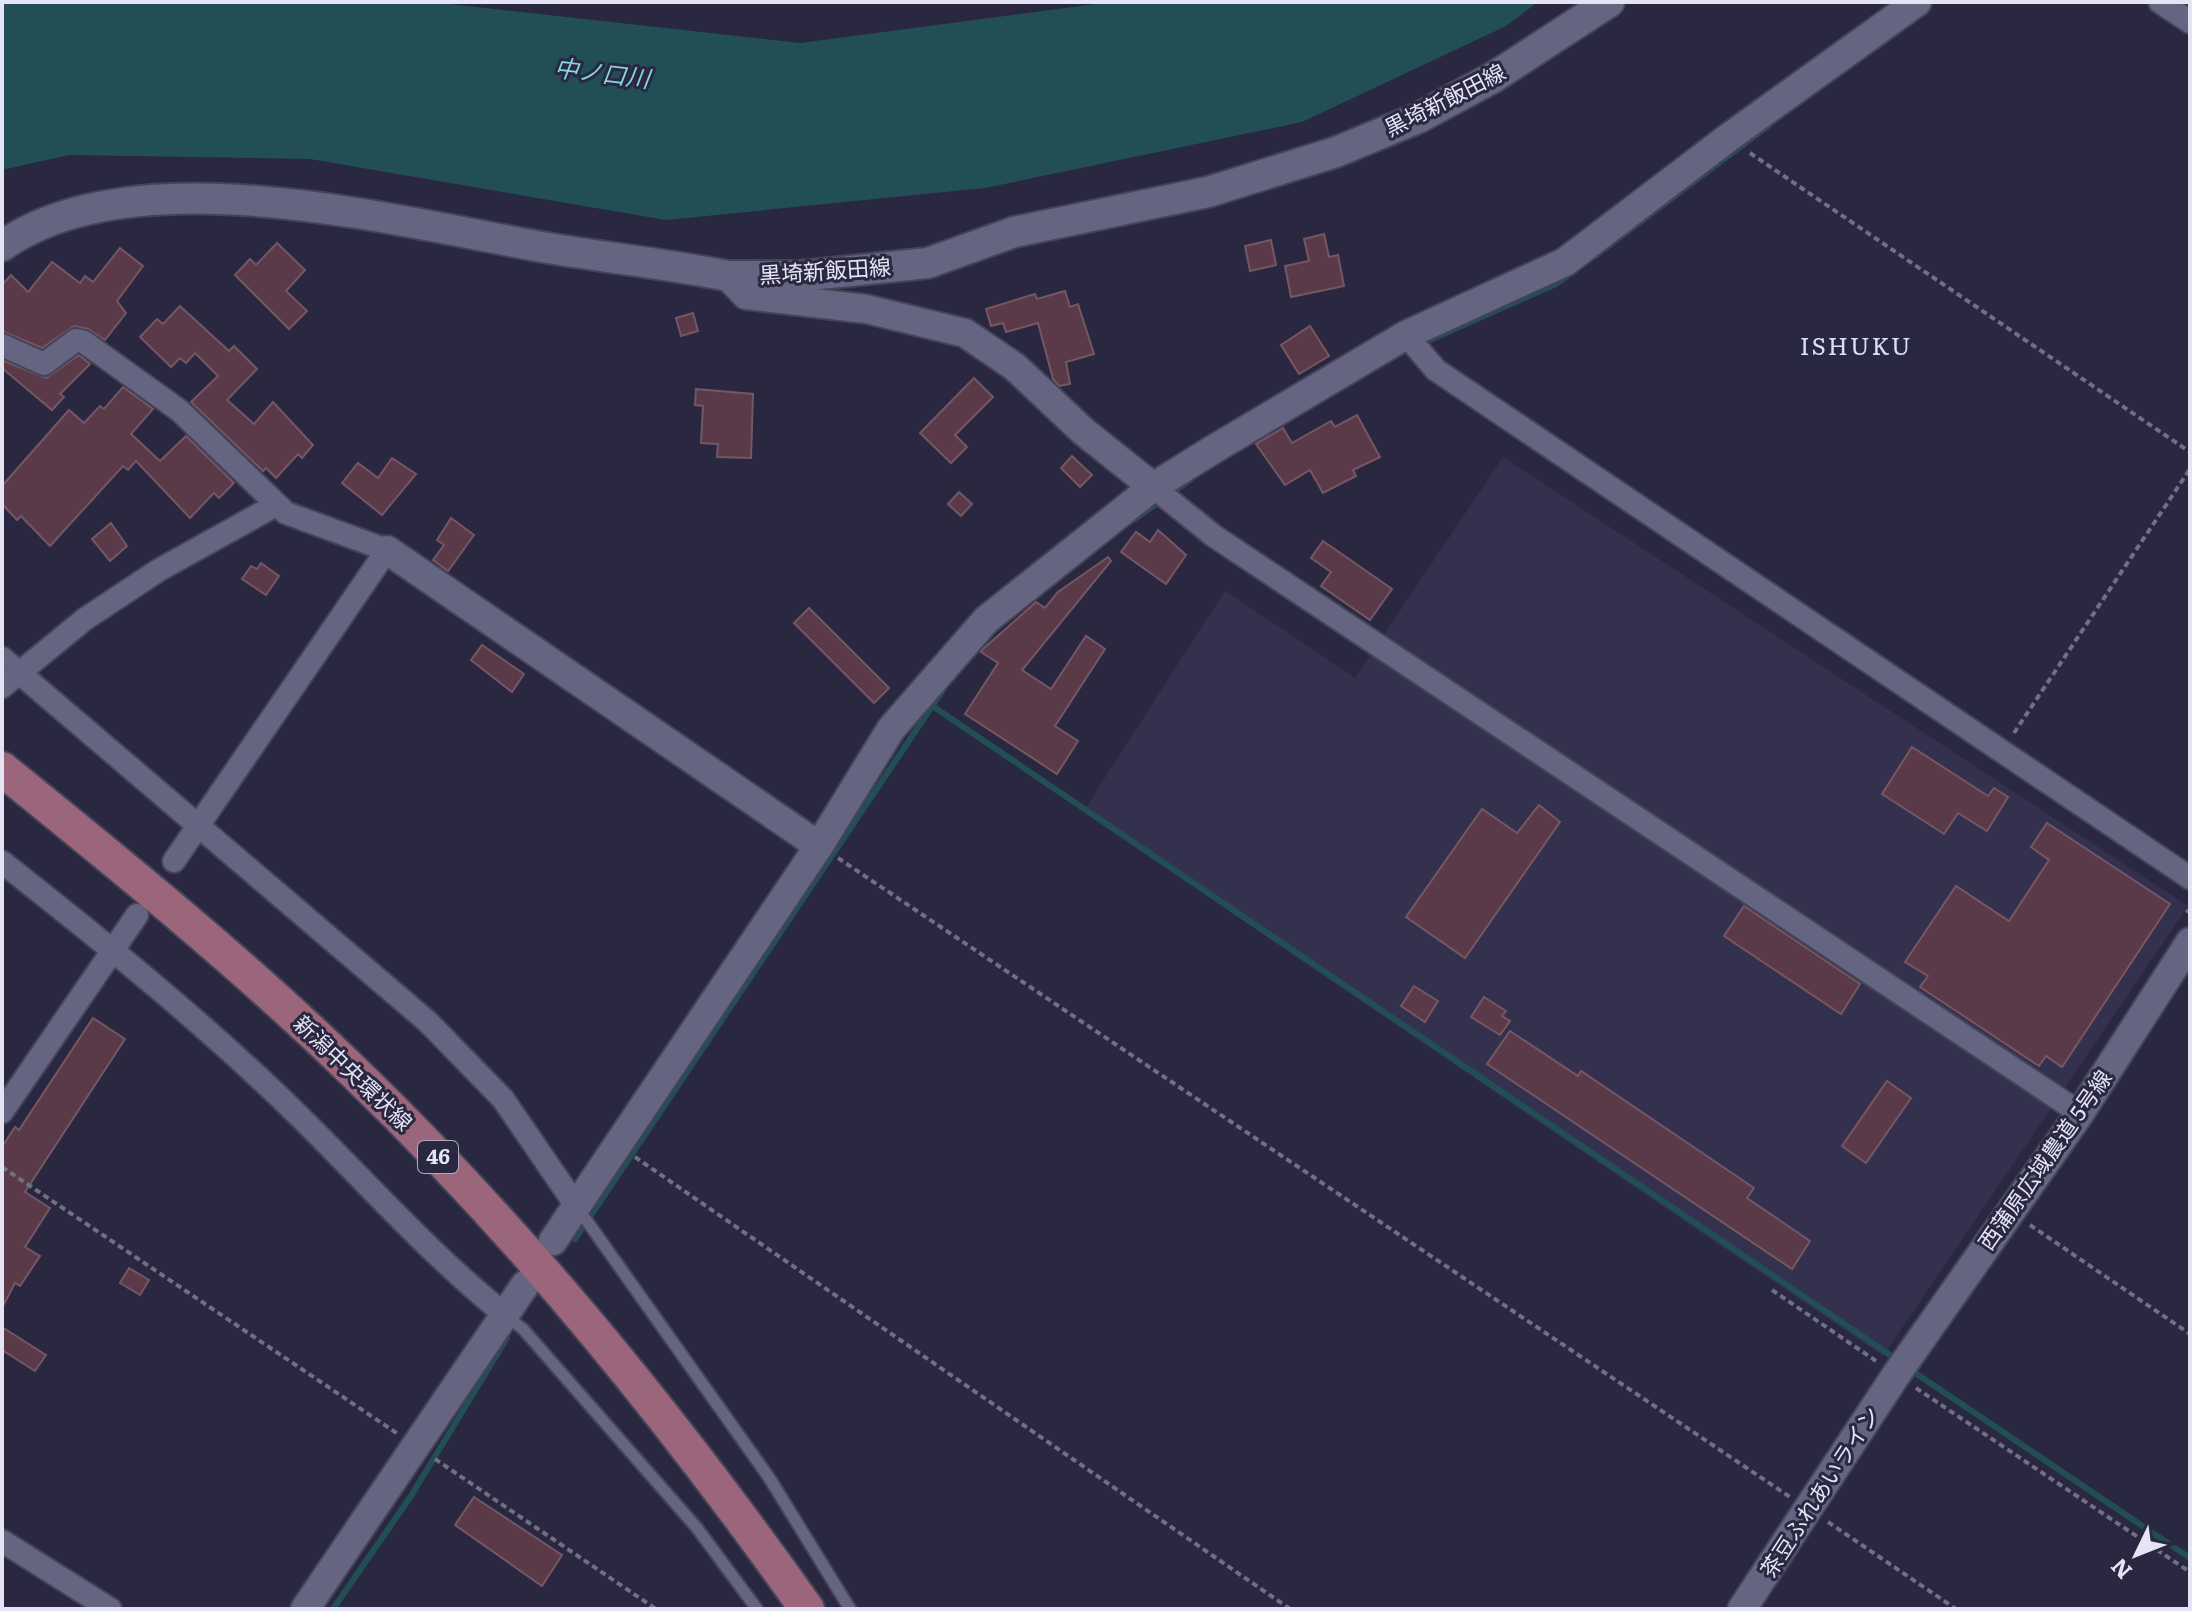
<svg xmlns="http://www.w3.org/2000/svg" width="2192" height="1611" font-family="Literata,'Noto Sans JP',serif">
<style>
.built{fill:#34314f}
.water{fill:#224f55}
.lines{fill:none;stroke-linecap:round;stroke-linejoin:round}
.stream{stroke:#224f55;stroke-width:6}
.building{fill:#5a3a48;stroke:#755764;stroke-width:2}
.service-casing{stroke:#454358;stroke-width:15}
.minor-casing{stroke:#454358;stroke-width:26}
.tertiary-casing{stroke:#454358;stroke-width:32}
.secondary-casing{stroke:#454358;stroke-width:34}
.primary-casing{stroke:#454358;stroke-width:38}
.path{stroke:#716f85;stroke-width:4;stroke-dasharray:6 4;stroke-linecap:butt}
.service{stroke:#656481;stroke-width:11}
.minor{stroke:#656481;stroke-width:22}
.tertiary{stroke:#656481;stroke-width:28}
.secondary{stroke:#656481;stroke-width:30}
.primary{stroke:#9b657b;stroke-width:34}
.labels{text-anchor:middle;stroke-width:6;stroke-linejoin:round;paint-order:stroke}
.shield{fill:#2a2841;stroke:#acacbf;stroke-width:2}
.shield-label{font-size:20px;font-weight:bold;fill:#e4e4f5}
.street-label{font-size:22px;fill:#e4e4f5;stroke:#2a2841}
.water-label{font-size:24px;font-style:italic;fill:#84d4df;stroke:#2a2841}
.neighbourhood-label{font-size:24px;letter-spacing:2px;fill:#dddcfd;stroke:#2a2841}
</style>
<rect width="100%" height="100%" fill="#2a2841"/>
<!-- built -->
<polygon class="built" points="1503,457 2188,906 1883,1356 1083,812 1225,591 1355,678"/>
<!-- water -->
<polygon class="water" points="2,2 432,2 800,43 1111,2 1538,2 1506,26 1302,122 985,188 666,220 310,159 69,155 2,170"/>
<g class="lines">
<!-- stream -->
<g class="stream">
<polyline points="1595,256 1768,126"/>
<polyline points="1421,344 1556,284 1573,272"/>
<polyline points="1171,494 1191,479"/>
<polyline points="1135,519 1162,500"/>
<polyline points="931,705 1899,1361"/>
<polyline points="575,1239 943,690"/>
<polyline points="1911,1370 2190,1558"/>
<polyline points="333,1609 411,1496 507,1338"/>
</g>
</g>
<!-- building -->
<g class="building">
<polygon points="1324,234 1329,257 1338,255 1344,286 1291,297 1285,266 1309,261 1304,239"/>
<polygon points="1271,240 1276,265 1250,271 1245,246"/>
<polygon points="277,243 305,270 286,291 307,311 289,329 235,275 250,259 256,265"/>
<polygon points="120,248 143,266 117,301 126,313 105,340 88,329 74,326 42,348 2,331 2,285 11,275 28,292 52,262 80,283 85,276 93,282"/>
<polygon points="1065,291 1070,307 1078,304 1094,354 1066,362 1070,384 1059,386 1053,379 1038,323 1006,332 1003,323 991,326 986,309 1035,294 1037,299"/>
<polygon points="180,306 229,351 234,346 257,369 227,400 254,424 273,402 313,445 302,458 298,454 276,478 266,468 263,471 191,402 218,376 195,353 186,363 180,358 171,367 140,337 157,319 163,324"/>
<polygon points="693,313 698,331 681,336 676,318"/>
<polygon points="1310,326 1329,356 1299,374 1281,345"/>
<polygon points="79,355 90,364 60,394 64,397 52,410 2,368 2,360 46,378"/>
<polygon points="974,378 993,397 955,435 967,447 951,463 920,433"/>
<polygon points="123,387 153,409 131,434 160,461 186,436 234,483 219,498 214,493 190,518 136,461 128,470 123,466 50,546 21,516 17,520 2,504 2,486 69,410 84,423 100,406 104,409"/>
<polygon points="696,389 753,394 751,458 717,457 718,444 701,443 703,406 695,405"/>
<polygon points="1357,415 1380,457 1353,470 1356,476 1323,493 1310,470 1285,485 1256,444 1283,428 1292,443 1331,421 1335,427"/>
<polygon points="1072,456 1092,475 1080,487 1061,468"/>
<polygon points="392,458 416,474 382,515 342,483 358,463 378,478"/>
<polygon points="959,492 972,504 961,516 948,504"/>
<polygon points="451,518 474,535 448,571 433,560 444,545 437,540"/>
<polygon points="111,523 127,546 110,561 92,539"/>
<polygon points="1158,530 1186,555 1166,584 1121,552 1136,532 1150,542"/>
<polygon points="1323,541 1392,589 1370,620 1321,586 1331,572 1311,558"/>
<polygon points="1108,557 1111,561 1022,670 1051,689 1086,636 1105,649 1055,726 1078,741 1057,774 965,714 998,663 981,652 983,649 1036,602 1045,608 1058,592"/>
<polygon points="261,563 279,576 266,595 242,579 251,566 257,569"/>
<polygon points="809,608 889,688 874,703 794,623"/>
<polygon points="482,645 524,674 512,692 471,660"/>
<polygon points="1912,747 1988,796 1994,788 2008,797 1987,831 1958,813 1944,834 1882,794"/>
<polygon points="1539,805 1560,822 1465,958 1406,917 1482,809 1517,833"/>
<polygon points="2047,823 2170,904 2062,1067 2046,1056 2039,1066 1920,987 1928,976 1905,962 1956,886 2009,921 2049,860 2031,847"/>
<polygon points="1744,906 1860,984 1841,1014 1724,936"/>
<polygon points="1414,986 1438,1001 1425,1022 1401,1006"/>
<polygon points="1484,997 1506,1011 1502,1016 1510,1021 1500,1035 1471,1017"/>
<polygon points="93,1018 125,1039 25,1192 50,1208 25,1247 40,1256 20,1286 15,1283 2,1308 2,1147 15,1127 19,1130"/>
<polygon points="1510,1031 1578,1076 1581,1071 1754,1188 1747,1198 1810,1241 1792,1269 1487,1064"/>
<polygon points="1887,1081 1911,1098 1866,1163 1842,1146"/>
<polygon points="129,1268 149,1280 140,1295 120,1283"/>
<polygon points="2,1327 46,1355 35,1371 2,1350"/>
<polygon points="474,1497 562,1555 542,1586 455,1525"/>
</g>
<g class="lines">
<defs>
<g id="service">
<polyline points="577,1207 770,1479 850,1609"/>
<polyline points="506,1316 523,1329 697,1528 757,1609"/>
</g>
<g id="minor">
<polyline points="2160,2 2190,22"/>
<polyline points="1406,335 1436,370 2190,878"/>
<polyline points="2,345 44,364 76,340 84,342 180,411 286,513 387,550 174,861"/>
<polyline points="1153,487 1214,536 2080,1113"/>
<polyline points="2,658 428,1022 503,1099 577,1207"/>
<polyline points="2,687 85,619 159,570 276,505"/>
<path d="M2,862c104,82 206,164 300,257 67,66 128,135 201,194"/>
<polyline points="2,1112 137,915"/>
<polyline points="2,1541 110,1609"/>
</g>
<g id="tertiary">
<polyline points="728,276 746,295 866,309 965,333 1015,367 1083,431 1153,487"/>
<polyline points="387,550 819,846"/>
<polyline points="553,1241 819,846 891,729 986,620 1153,487 1214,449 1406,335 1565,262 1728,138 1917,2"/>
<polyline points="305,1609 525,1285"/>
<polyline points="1742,1609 1896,1375 2080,1113 2190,942"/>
</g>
<path id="secondary" d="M2,246c133,-94 395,-24 546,2 60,10 120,16 180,28h72l128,-13 86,-31 194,-40 128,-40 82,-34 76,-41 115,-75"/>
<path id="primary" d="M2,769c121,98 242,196 353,304 169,163 316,345 452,536"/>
</defs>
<!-- service casing -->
<use href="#service" class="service-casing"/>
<!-- minor casing -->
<use href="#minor" class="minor-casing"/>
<!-- tertiary casing -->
<use href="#tertiary" class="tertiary-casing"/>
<!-- secondary casing -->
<use href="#secondary" class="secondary-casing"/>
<!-- primary casing -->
<use href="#primary" class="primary-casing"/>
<!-- path -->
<g class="path">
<polyline points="1750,153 2190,452"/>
<polyline points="2014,733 2190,469"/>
<polyline points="838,858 1790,1497"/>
<polyline points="2186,910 2190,913"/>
<polyline points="635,1157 1290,1609"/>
<polyline points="2,1167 398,1434"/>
<polyline points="2030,1225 2190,1334"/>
<polyline points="1772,1290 1876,1361"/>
<polyline points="1916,1388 2190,1572"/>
<polyline points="435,1459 656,1609"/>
<polyline points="1828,1522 1956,1609"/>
</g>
<!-- service -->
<use href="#service" class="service"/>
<!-- minor -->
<use href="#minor" class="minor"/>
<!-- tertiary -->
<use href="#tertiary" class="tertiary"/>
<!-- secondary -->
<use href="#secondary" class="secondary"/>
<!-- primary -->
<use href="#primary" class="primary"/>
</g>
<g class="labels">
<!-- shield labels -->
<rect class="shield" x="418" y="1141" width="40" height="32" rx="6"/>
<g class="shield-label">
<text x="438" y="1164">46</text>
</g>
<!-- street labels -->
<g class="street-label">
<text transform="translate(1445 100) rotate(-27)" y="8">黒埼新飯田線</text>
<text transform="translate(825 271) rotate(-4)" y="8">黒埼新飯田線</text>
<text transform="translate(353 1073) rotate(44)" y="8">新潟中央環状線</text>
<text transform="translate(2045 1160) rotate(-55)" y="8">西蒲原広域農道 5号線</text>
<text transform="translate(1820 1492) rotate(-57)" y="8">茶豆ふれあいライン</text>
</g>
<!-- water labels -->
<g class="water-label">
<text transform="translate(602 74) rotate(7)" y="8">中ノ口川</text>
</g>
<!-- neighbourhood labels -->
<g class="neighbourhood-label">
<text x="1856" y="355">ISHUKU</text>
</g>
</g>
<!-- border -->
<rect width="2192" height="1611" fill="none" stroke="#e4e4f5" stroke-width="8"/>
<!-- north arrow -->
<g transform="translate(2136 1555) rotate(227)" stroke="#2a2841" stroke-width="6" paint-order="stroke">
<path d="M0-6L14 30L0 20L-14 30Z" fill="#e4e4f5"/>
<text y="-12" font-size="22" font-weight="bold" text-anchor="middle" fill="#e4e4f5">N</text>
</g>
</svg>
